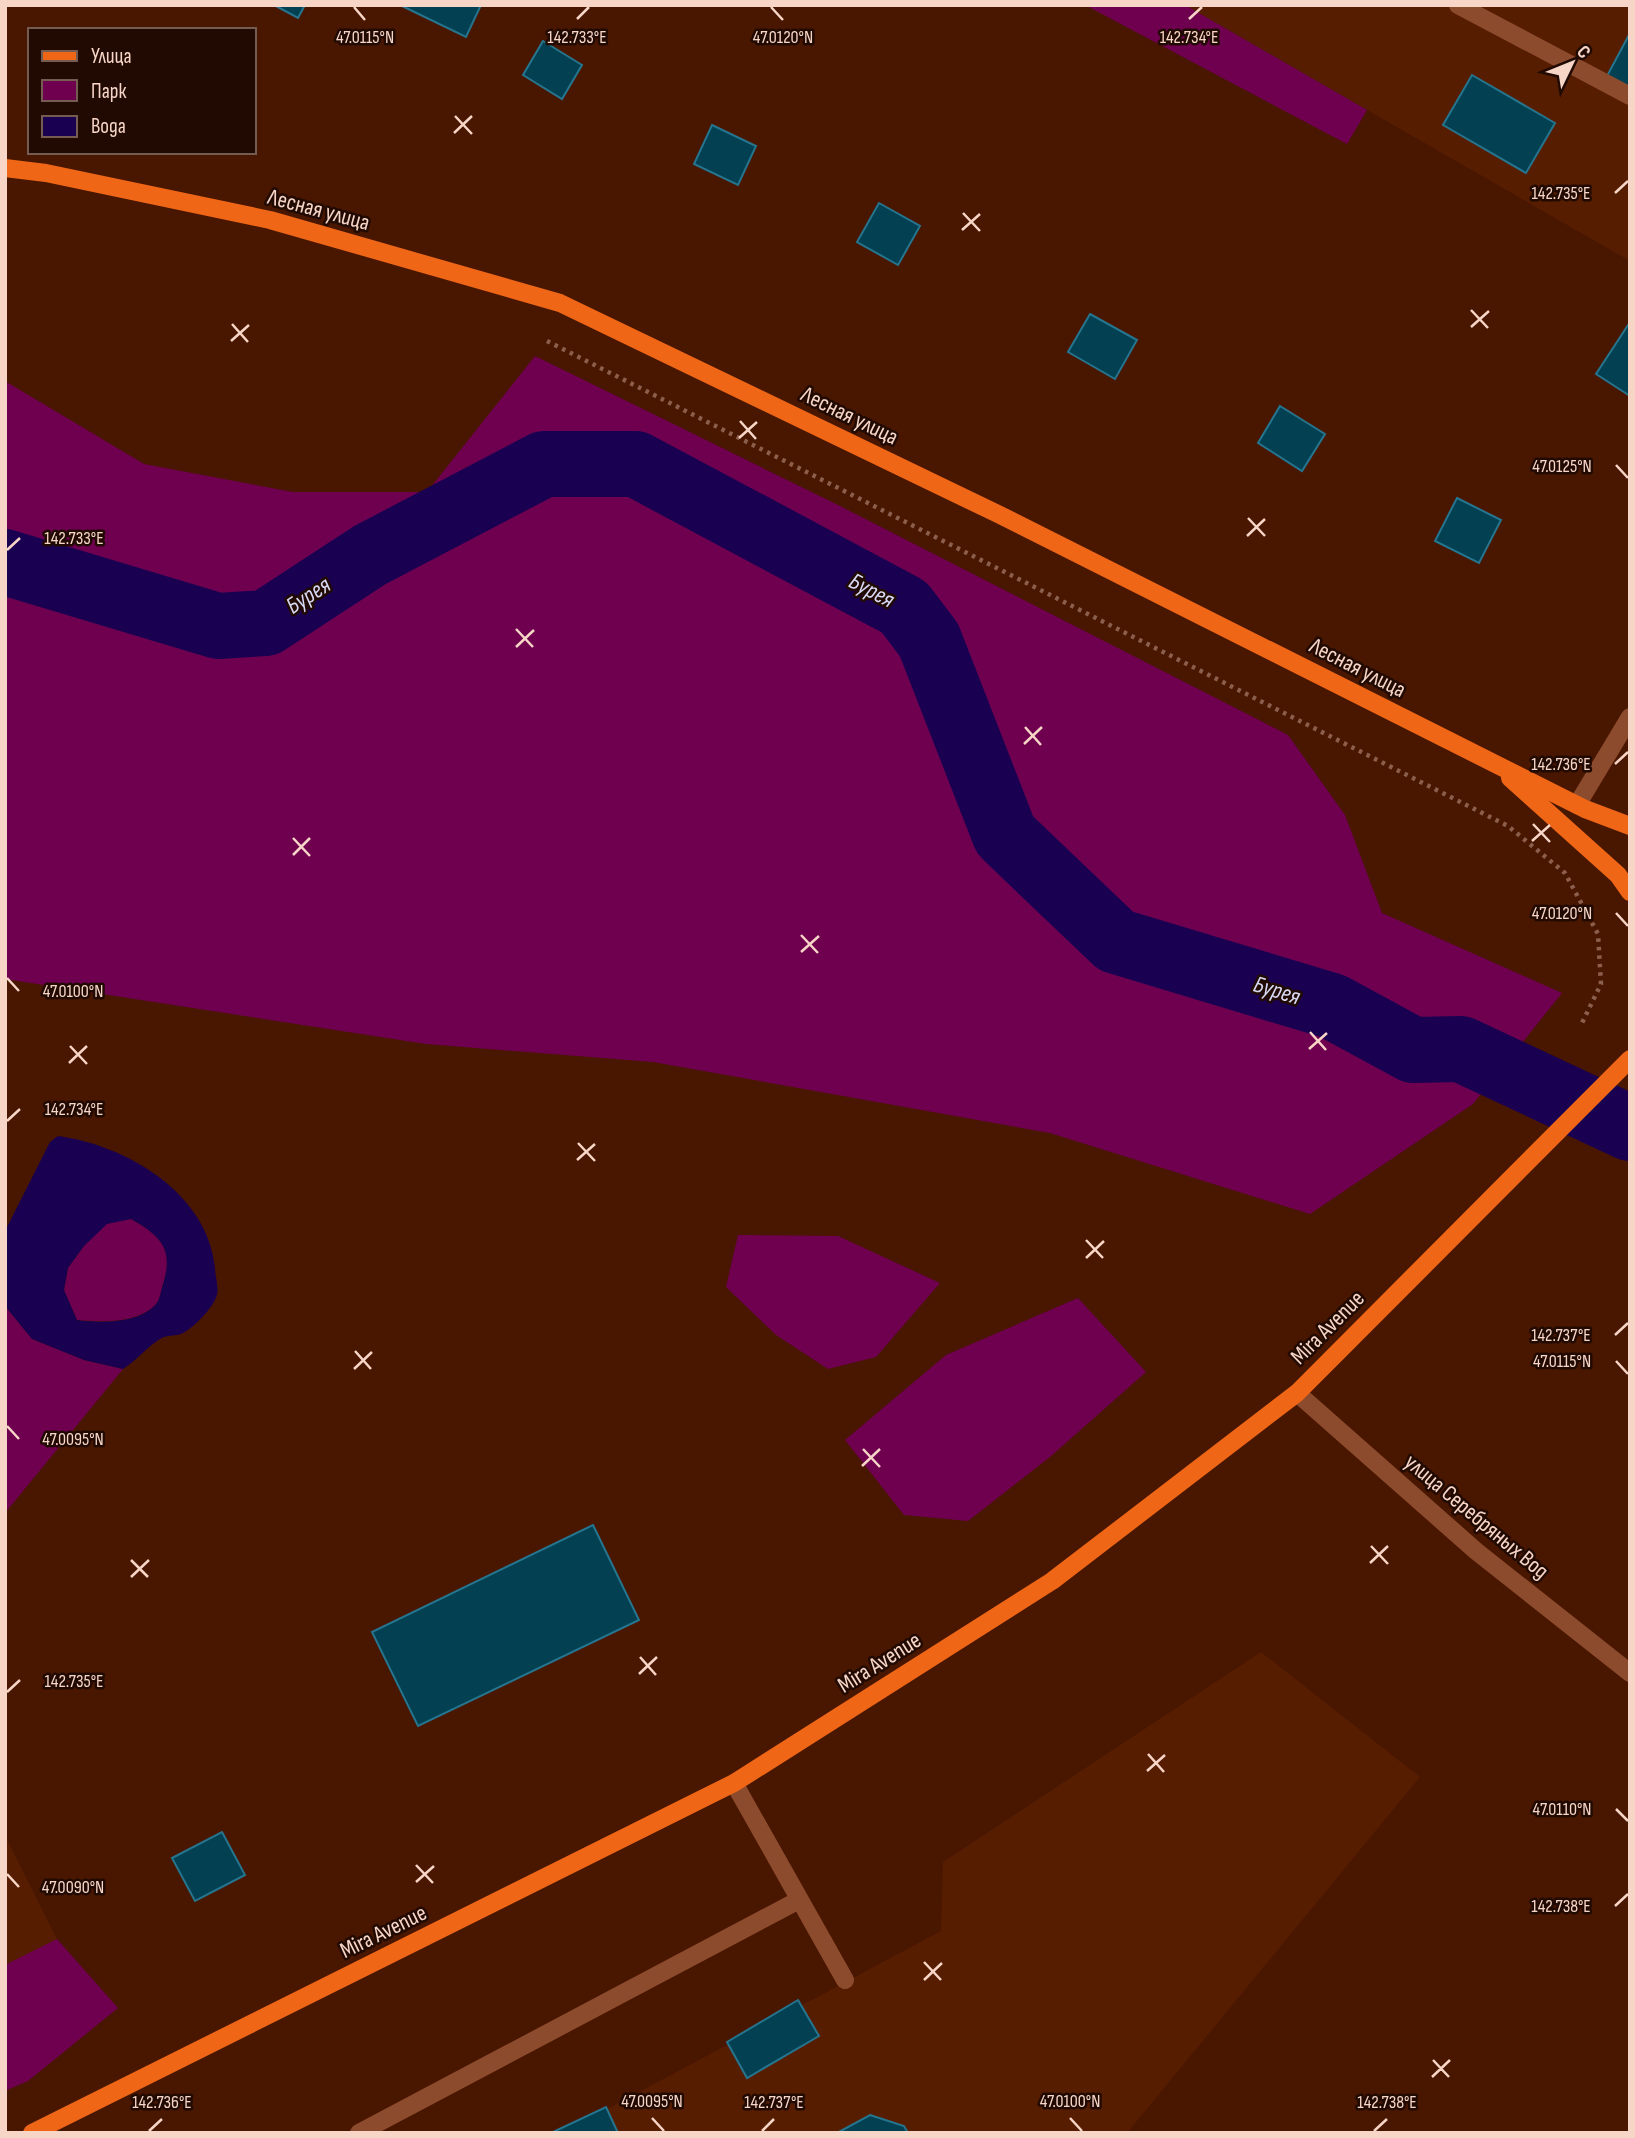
<svg xmlns="http://www.w3.org/2000/svg" width="1635" height="2138" font-family="'Sofia Sans Condensed',sans-serif">
<style>
.built{fill:#571d00}
.green{fill:#6f0050}
.water{fill:#1a0051;fill-rule:evenodd}
.lines{fill:none;stroke-linecap:round;stroke-linejoin:round}
.river{stroke:#1a0051;stroke-width:66}
.building{fill:#034052;stroke:#25758f;stroke-width:2}
.path{stroke:#8c5f4d;stroke-width:4.5;stroke-dasharray:3.5 5;stroke-linecap:butt}
.minor{stroke:#8d4b2d;stroke-width:18}
.major{stroke:#ee6616;stroke-width:18}
.ticks{fill:none;stroke:#f7d5c7;stroke-width:2.5}
.labels{text-anchor:middle;stroke-width:5;stroke-linejoin:round;paint-order:stroke}
.street-label{font-size:23px;fill:#f7d5c7;stroke:#200a02}
.water-label{font-size:24px;font-style:italic;fill:#d7d8f4;stroke:#200a02}
.ticks-label{font-size:18px;text-anchor:middle;fill:#f7d5c7;stroke:#200a02;stroke-width:5;stroke-linejoin:round;paint-order:stroke}
</style>
<rect width="100%" height="100%" fill="#491600"/>
<!-- built -->
<g class="built">
<polygon points="1185,5 1630,5 1630,261 1367,110"/>
<polygon points="1261,1652 1420,1777 1127,2133 562,2133 941,1931 943,1862"/>
<polygon points="5,1836 57,1939 5,1965"/>
</g>
<!-- green -->
<g class="green">
<polygon points="1085,5 1185,5 1367,110 1347,144"/>
<polygon points="535,356 838,505 1288,735 1345,815 1382,913 1562,993 1473,1104 1310,1214 1050,1133 653,1062 426,1044 5,979 5,381 144,464 293,492 427,492"/>
<path d="M131,1219c30,17 43,30 32,65 -2,6 -3,16 -7,20 -18,20 -56,18 -79,16l-13,-30 4,-22 16,-22 23,-23z"/>
<polygon points="738,1235 838,1236 940,1283 876,1357 828,1369 776,1335 726,1287"/>
<polygon points="1078,1298 1146,1372 1050,1457 968,1521 904,1515 845,1440 946,1355"/>
<polygon points="5,1306 32,1339 84,1360 123,1369 5,1513"/>
<polygon points="57,1939 118,2008 28,2081 5,2091 5,1965"/>
</g>
<!-- water -->
<path class="water" d="M58,1136c68,9 150,57 157,132 0,7 4,20 2,27 -4,13 -23,33 -36,39 -6,2 -15,1 -21,5 -13,8 -23,21 -37,30l-39,-9 -52,-21 -27,-33v-75l45,-89zM131,1219c30,17 43,30 32,65 -2,6 -3,16 -7,20 -17,20 -56,19 -79,16l-13,-30 4,-22 16,-22 23,-22z"/>
<g class="lines">
<!-- river -->
<polyline class="river" points="5,562 218,626 266,623 370,555 544,464 636,464 904,607 929,640 1005,835 1116,941 1332,1006 1413,1050 1461,1049 1630,1128"/>
</g>
<!-- building -->
<g class="building">
<polygon points="274,5 305,5 298,18"/>
<polygon points="400,5 481,5 466,37"/>
<polygon points="1630,33 1630,88 1607,76"/>
<polygon points="543,41 582,65 562,99 523,75"/>
<polygon points="1472,75 1555,123 1526,173 1443,125"/>
<polygon points="712,125 756,146 738,185 694,164"/>
<polygon points="879,203 920,226 898,265 857,242"/>
<polygon points="1090,314 1137,340 1115,379 1068,352"/>
<polygon points="1630,322 1630,396 1596,374"/>
<polygon points="1280,406 1325,434 1302,471 1258,443"/>
<polygon points="1457,498 1501,520 1479,563 1435,541"/>
<polygon points="593,1525 639,1620 418,1726 372,1632"/>
<polygon points="222,1832 245,1875 195,1901 172,1858"/>
<polygon points="798,2000 819,2036 747,2078 727,2042"/>
<polygon points="606,2107 618,2133 551,2133"/>
<polygon points="870,2115 904,2126 908,2133 837,2133"/>
</g>
<g class="lines">
<!-- path -->
<polyline class="path" points="547,341 1508,826 1565,873 1598,934 1601,984 1581,1025"/>
<!-- minor -->
<g class="minor">
<polyline points="1458,5 1630,96"/>
<polyline points="1577,805 1630,717"/>
<polyline points="1297,1393 1476,1551 1630,1673"/>
<polyline points="734,1783 845,1980"/>
<polyline points="359,2133 799,1900"/>
</g>
<!-- major -->
<g class="major">
<polyline points="5,168 46,173 270,220 560,303 998,514 1585,809 1630,826"/>
<polyline points="1510,778 1618,875 1630,892"/>
<polyline points="32,2133 734,1783 1052,1581 1297,1393 1630,1059"/>
</g>
</g>
<!-- ticks -->
<path class="ticks" d="M354,7l11,13M771,7l12,13M577,19l12,-12M1189,19l13,-12M455,116l17,18M454,133l18,-17M1615,193l13,-12M963,213l17,18M962,230l18,-16M1471,310l17,18M232,324l16,18M1471,327l18,-16M231,341l18,-16M740,421l16,18M739,438l18,-16M1616,465l12,13M1248,518l17,18M1247,536l18,-17M7,550l13,-12M516,629l17,18M516,647l18,-17M1025,727l16,18M1024,744l18,-17M1615,764l13,-12M1533,824l17,18M293,838l17,18M1532,841l18,-16M293,855l17,-17M1616,913l12,13M801,935l17,18M801,952l18,-16M7,978l12,13M1310,1032l16,18M70,1046l17,18M1309,1049l18,-16M69,1063l18,-17M7,1121l13,-12M578,1143l17,18M577,1160l18,-16M1086,1240l17,18M1086,1258l18,-17M1615,1335l13,-12M355,1351l16,18M1616,1361l12,13M354,1369l18,-17M7,1426l12,13M863,1449l17,18M862,1466l18,-17M1371,1546l17,18M131,1560l17,17M1370,1563l18,-17M131,1577l18,-17M640,1657l16,18M639,1674l18,-17M7,1692l13,-12M1148,1754l16,18M1147,1771l18,-16M1616,1809l12,12M416,1865l17,18M7,1874l12,13M416,1882l18,-16M1615,1906l13,-12M924,1962l17,18M924,1980l18,-17M1433,2060l16,17M1432,2077l18,-17M652,2118l12,13M1070,2118l12,13M149,2131l13,-12M762,2131l12,-12M1374,2131l13,-12"/>
<g class="labels">
<!-- street labels -->
<g class="street-label">
<text transform="translate(319 209) rotate(15)" y="8">Лесная улица</text>
<text transform="translate(850 415) rotate(26)" y="8">Лесная улица</text>
<text transform="translate(1358 667) rotate(27)" y="8">Лесная улица</text>
<text transform="translate(1327 1327) rotate(-45)" y="8">Mira Avenue</text>
<text transform="translate(1477 1516) rotate(40)" y="8">улица Серебряных Вод</text>
<text transform="translate(879 1662) rotate(-32)" y="8">Mira Avenue</text>
<text transform="translate(383 1931) rotate(-26)" y="8">Mira Avenue</text>
</g>
<!-- water labels -->
<g class="water-label">
<text transform="translate(872 590) rotate(28)" y="8">Бурея</text>
<text transform="translate(308 595) rotate(-33)" y="8">Бурея</text>
<text transform="translate(1277 990) rotate(17)" y="8">Бурея</text>
</g>
</g>
<g class="ticks-label">
<text x="577" y="43">142.733°E</text>
<text x="1189" y="43">142.734°E</text>
<text x="783" y="43">47.0120°N</text>
<text x="365" y="43">47.0115°N</text>
<text x="1561" y="199">142.735°E</text>
<text x="1562" y="472">47.0125°N</text>
<text x="74" y="544">142.733°E</text>
<text x="1561" y="770">142.736°E</text>
<text x="1562" y="919">47.0120°N</text>
<text x="73" y="997">47.0100°N</text>
<text x="74" y="1115">142.734°E</text>
<text x="1561" y="1341">142.737°E</text>
<text x="1562" y="1367">47.0115°N</text>
<text x="73" y="1445">47.0095°N</text>
<text x="74" y="1687">142.735°E</text>
<text x="1562" y="1815">47.0110°N</text>
<text x="73" y="1893">47.0090°N</text>
<text x="1561" y="1912">142.738°E</text>
<text x="652" y="2107">47.0095°N</text>
<text x="1070" y="2107">47.0100°N</text>
<text x="162" y="2108">142.736°E</text>
<text x="774" y="2108">142.737°E</text>
<text x="1387" y="2108">142.738°E</text>
</g>
<!-- border -->
<rect width="1635" height="2138" fill="none" stroke="#f7d5c7" stroke-width="14"/>
<!-- legend -->
<rect x="28" y="28" width="228" height="126" fill="#200a02" stroke="#765b51" stroke-width="2"/>
<rect x="42" y="51" width="35" height="10" fill="#ee6616" stroke="#765b51" stroke-width="2"/>
<text x="91" y="63" font-size="21" fill="#f7d5c7">Улица</text>
<rect x="42" y="80" width="35" height="21" fill="#6f0050" stroke="#765b51" stroke-width="2"/>
<text x="91" y="98" font-size="21" fill="#f7d5c7">Парк</text>
<rect x="42" y="116" width="35" height="21" fill="#1a0051" stroke="#765b51" stroke-width="2"/>
<text x="91" y="133" font-size="21" fill="#f7d5c7">Вода</text>
<!-- north arrow -->
<g transform="translate(1572 63) rotate(47)" stroke="#200a02" stroke-width="5" paint-order="stroke">
<path d="M0-5L12 26L0 18L-12 26Z" fill="#f7d5c7"/>
<text y="-10" font-size="19" font-weight="bold" text-anchor="middle" fill="#f7d5c7">С</text>
</g>
</svg>
